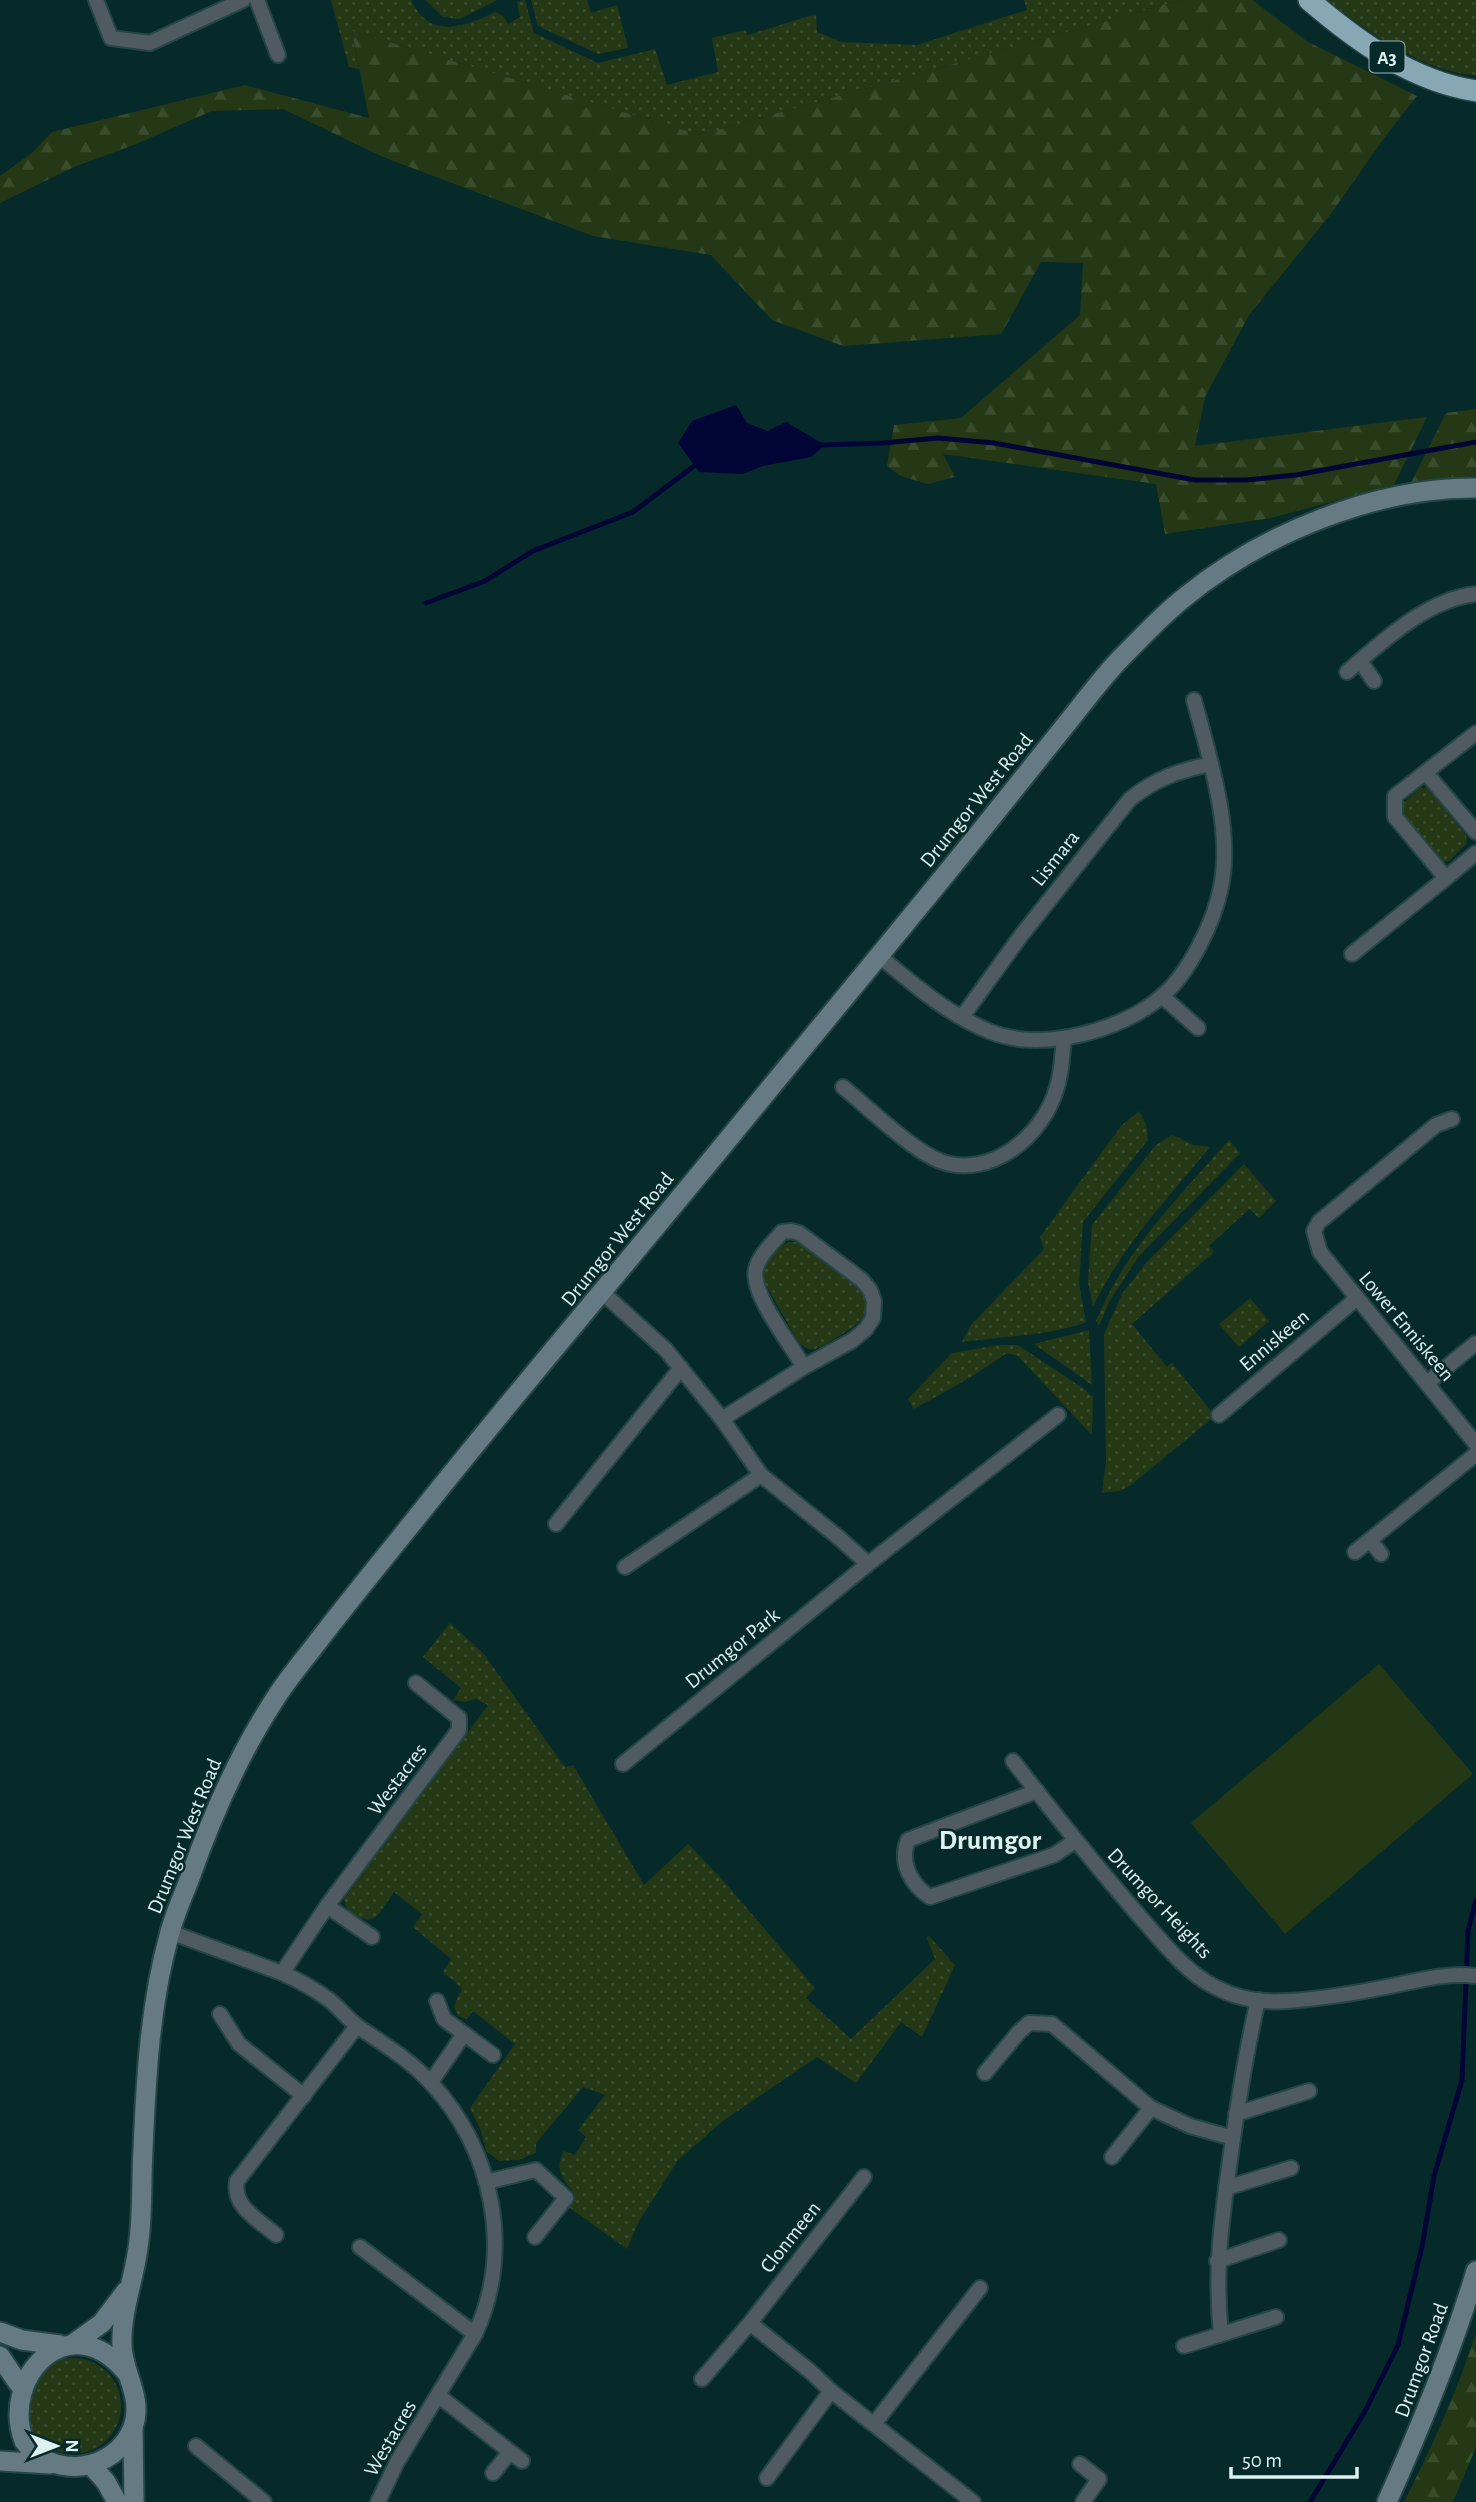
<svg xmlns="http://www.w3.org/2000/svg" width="1476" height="2502" font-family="'Alegreya Sans',sans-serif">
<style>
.grass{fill:url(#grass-dots)}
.forest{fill:url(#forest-firs)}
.park{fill:#243815}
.water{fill:#000536}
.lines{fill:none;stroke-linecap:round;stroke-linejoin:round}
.stream{stroke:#000536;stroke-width:5}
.street-casing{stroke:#244646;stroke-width:18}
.secondary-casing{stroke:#244646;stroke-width:23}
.highway-casing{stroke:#244646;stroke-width:24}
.street{stroke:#4f5b61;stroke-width:14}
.secondary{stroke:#667a83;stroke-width:19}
.highway{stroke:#88a7b5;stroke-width:21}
.labels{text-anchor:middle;stroke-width:5;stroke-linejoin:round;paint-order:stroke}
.shield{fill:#062a2a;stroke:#9db5b5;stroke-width:2}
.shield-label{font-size:19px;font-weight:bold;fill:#def1f1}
.street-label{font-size:21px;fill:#def1f1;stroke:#062a2a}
.district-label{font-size:28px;font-weight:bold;fill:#def1f1;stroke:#062a2a}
</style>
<defs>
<pattern id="grass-dots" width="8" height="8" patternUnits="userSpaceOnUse" patternTransform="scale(1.75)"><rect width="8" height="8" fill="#243815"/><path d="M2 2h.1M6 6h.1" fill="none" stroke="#394c2c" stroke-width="1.8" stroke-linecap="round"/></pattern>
<pattern id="forest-firs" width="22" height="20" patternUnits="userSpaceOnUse" patternTransform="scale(1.75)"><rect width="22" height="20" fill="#243815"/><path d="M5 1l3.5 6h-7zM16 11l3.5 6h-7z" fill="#394c2c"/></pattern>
</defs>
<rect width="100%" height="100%" fill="#062a2a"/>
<!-- grass -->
<g class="grass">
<path d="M331,0h80c18,39 52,28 84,12l8,4 5,8 12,-7 -3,-15 8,-2 9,33 64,30 57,-14 12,36 51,-13 -6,-34 33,-8 3,5 68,-21 1,18 25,10 75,3 110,-35 -3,-10h157l-481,135 -348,-104 7,38 -10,-2z"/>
<polygon points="425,0 497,0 459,19 443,17"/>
<polygon points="531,0 587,0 591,13 617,5 628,48 598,54 538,26"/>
<path d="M1327,0h149v75c-52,-2 -109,-44 -149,-75z"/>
<polygon points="1420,788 1428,788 1466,835 1467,843 1449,861 1442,861 1400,811 1403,803"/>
<path d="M1139,1111l7,13 2,16 -65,82 -4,62 7,38c-42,15 -81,14 -124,20l9,-17 73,-76 -4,-12 81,-111z"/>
<path d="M1172,1135l22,10 16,2c-42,51 -89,100 -117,160l-5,-25 4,-57 64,-80z"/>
<path d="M1229,1140l11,13 -101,103 -30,46 -10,24 -3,-5c29,-71 83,-124 133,-181z"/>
<polygon points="1244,1164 1276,1201 1259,1218 1249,1209 1209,1246 1214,1252 1132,1324 1167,1367 1172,1363 1215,1416 1131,1485 1120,1491 1102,1493 1106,1462 1104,1334 1122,1294 1146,1263"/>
<path d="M788,1242h12l56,43c24,28 1,40 -22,54 -7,4 -17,12 -25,10 -2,-1 -9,-5 -10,-6l-36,-63 1,-15 13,-17z"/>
<polygon points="1250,1298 1269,1321 1239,1347 1219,1324"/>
<polygon points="1089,1330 1092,1385 1034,1344"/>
<polygon points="999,1345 1018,1345 1084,1389 1093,1397 1092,1435 1018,1356 1007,1353 971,1377 914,1409 908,1399 952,1353"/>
<path d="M450,1623l33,30 82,114 8,-2 71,120 44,-41 33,34 94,110 -9,10 45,41 84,-80 -8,-21 2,-2 26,29 -33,72 -21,-15 -45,61 -39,-26 -93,63 -46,40 -40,63 -11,26 -57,-41 4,-15c-12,-15 -20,-24 -10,-42l11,4 11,-18 -8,-7 27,-35 -22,-8 -47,56v10l-18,7 -19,1 -13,-10 -5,-20 -11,-23 45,-64 -42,-33 -6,8 -9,-3 -4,-10 8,-18 -19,-16 8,-13 -38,-32 9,-13 -28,-22 -17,24 -9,4 -20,-7 -4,-14 144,-194 -12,-6 -11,3 -12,-2 8,-12 -38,-31z"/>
<circle cx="73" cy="2406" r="48"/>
</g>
<!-- forest -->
<g class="forest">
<polygon points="1181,0 1252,0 1308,42 1417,96 1387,134 1330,215 1249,315 1205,397 1195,446 1427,417 1394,485 1271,518 1165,534 1156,484 943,454 955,477 928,484 901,476 887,466 894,425 961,418 1080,315 1083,263 1041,262 1001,334 843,346 772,320 711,255 593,236 383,157 283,109 212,111 136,144 74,167 0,203 0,176 32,153 52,132 245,85 369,118 352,31 700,135"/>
<polygon points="1476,409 1476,476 1411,483 1446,413"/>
<path d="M1476,2333v114l-23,55h-49c28,-55 53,-110 72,-169z"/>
</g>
<!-- park -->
<polygon class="park" points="1379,1664 1473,1774 1285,1934 1191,1823"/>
<!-- water -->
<polygon class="water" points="736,405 747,423 768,431 786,422 825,445 811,457 763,466 743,474 699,472 678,443 692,421"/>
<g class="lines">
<!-- stream -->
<g class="stream">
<polyline points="821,445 883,443 938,438 994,443 1195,480 1246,480 1296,475 1476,442"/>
<polyline points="426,603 485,581 533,551 633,512 698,463"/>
<polyline points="1310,2502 1364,2413 1398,2345 1422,2247 1434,2176 1462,2080 1468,1931 1476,1900"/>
</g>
<defs>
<g id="street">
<polyline points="96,0 111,38 150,43 243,0"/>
<polyline points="257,0 278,55"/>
<polyline points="1360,661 1374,681"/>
<path d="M1347,672c37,-32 79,-72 129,-78"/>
<polyline points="1426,773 1476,832"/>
<polyline points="1446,878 1476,853"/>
<polyline points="1352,954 1446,878 1395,817 1395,796 1476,733"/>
<path d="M878,955c35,29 70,60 113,77 51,20 130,-1 170,-35 28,-23 53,-75 60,-110 12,-58 -12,-131 -27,-187"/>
<polyline points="1162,996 1198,1028"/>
<path d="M962,1017l58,-80 110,-138c27,-21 48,-28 81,-35"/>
<path d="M843,1087c26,21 67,62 97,74 51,19 104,-26 117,-74 5,-15 5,-32 7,-48"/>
<polyline points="1452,1119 1436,1125 1319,1222 1314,1231 1320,1252 1476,1444"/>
<polyline points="603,1293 666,1350 722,1419 761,1475 838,1537 868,1564"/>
<polyline points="1427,1383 1476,1343"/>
<polyline points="1219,1415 1356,1299"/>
<path d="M722,1419l82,-52 49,-27 13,-11 7,-11 1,-17 -4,-11 -8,-10 -63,-47 -8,-2 -9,1c-9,11 -23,23 -26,37 -7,23 36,77 48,98"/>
<polyline points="556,1524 681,1368"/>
<polyline points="1370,1540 1381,1554"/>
<polyline points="1355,1552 1476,1454"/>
<polyline points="625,1567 761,1475"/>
<path d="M1013,1761c42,54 84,106 128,157 22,24 44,54 74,69 21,11 47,16 72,14 32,-2 63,-7 94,-13 32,-6 63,-16 95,-12"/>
<polyline points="623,1764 868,1564 1058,1415"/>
<path d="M1037,1791l-129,49c-9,22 3,45 22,57l124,-42 21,-14"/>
<polyline points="327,1906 372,1937"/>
<path d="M170,1932l112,41c16,7 32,16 46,26 12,9 20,21 32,29 25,17 50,32 71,55 62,66 83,168 44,251l-78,128 -19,40"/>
<polyline points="282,1973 327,1906 459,1730 459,1718 416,1683"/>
<polyline points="437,2001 444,2019 493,2055"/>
<polyline points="220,2014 239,2044 304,2096"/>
<polyline points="985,2073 1019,2032 1029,2023 1052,2024 1151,2108 1190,2126 1233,2138"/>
<polyline points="431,2082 464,2034"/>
<polyline points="1236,2114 1309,2091"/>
<polyline points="1112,2157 1151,2108"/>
<polyline points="486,2182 536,2170 566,2198 535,2237"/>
<polyline points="1226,2188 1291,2168"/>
<path d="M276,2235c-17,-15 -44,-28 -39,-54l120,-155"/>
<polyline points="360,2247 475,2334"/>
<polyline points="1217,2261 1279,2240"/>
<polyline points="750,2323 811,2372 831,2391 973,2502"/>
<path d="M1221,2334c-7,-65 1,-117 10,-181 7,-51 15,-102 27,-153"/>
<polyline points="1184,2346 1276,2317"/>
<polyline points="702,2379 750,2323 864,2177"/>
<polyline points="439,2396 522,2461"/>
<polyline points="874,2424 980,2288"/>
<polyline points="196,2446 264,2502"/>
<polyline points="1080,2464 1099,2479 1083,2502"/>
<polyline points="493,2473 510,2452"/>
<polyline points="767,2478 831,2391"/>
</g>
<g id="secondary">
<polyline points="0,2332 22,2340 60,2345"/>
<polyline points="73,2344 102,2323 126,2291"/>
<polyline points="0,2356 18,2383"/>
<path d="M126,2372c-57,-68 -126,5 -102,69 28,40 92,31 109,-14 11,-30 -11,-54 -11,-83 -1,-32 12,-65 16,-96 5,-32 3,-66 5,-98 3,-73 7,-147 27,-218 5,-19 14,-38 21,-57 22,-62 48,-121 84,-176 13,-21 29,-39 44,-59 37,-48 76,-95 114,-143 102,-127 208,-251 311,-377 80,-98 161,-195 240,-293 28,-35 56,-70 84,-105 18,-22 35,-46 55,-66 20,-20 39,-41 62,-59 77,-63 191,-110 291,-109"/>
<polyline points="133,2429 134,2502"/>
<polyline points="0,2461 50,2464"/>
<polyline points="91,2465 106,2482 117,2502"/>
<path d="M1387,2502c34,-76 65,-151 89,-231"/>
</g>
<path id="highway" d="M1309,0c49,42 103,81 167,91"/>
</defs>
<!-- street casing -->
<use href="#street" class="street-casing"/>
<!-- secondary casing -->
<use href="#secondary" class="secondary-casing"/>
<!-- highway casing -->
<use href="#highway" class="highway-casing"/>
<!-- street -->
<use href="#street" class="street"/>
<!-- secondary -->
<use href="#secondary" class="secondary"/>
<!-- highway -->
<use href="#highway" class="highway"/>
</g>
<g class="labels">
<!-- shield labels -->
<rect class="shield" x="1369.5" y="41.5" width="35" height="31" rx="5"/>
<g class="shield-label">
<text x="1387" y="64">A3</text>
</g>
<!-- street labels -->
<g class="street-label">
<text transform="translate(976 800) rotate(-51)" y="7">Drumgor West Road</text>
<text transform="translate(1055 858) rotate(-52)" y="7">Lismara</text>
<text transform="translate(617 1239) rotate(-51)" y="7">Drumgor West Road</text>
<text transform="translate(1407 1326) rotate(50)" y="7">Lower Enniskeen</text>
<text transform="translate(1274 1340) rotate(-40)" y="7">Enniskeen</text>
<text transform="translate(732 1648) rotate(-39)" y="7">Drumgor Park</text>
<text transform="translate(397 1779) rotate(-53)" y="7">Westacres</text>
<text transform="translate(184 1836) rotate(-68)" y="7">Drumgor West Road</text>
<text transform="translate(1160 1903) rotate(47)" y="7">Drumgor Heights</text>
<text transform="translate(790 2237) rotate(-52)" y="7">Clonmeen</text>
<text transform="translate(1421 2360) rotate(-70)" y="7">Drumgor Road</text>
<text transform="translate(390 2438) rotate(-60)" y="7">Westacres</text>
</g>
<!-- district labels -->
<g class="district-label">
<text x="990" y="1849">Drumgor</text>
</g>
</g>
<!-- north arrow -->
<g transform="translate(56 2446) rotate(90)" stroke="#062a2a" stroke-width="5" paint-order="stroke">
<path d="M0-5L12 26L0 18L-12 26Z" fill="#def1f1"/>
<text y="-10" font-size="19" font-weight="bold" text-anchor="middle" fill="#def1f1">N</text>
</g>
<!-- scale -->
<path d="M1231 2467v10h126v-10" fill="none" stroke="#def1f1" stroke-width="3.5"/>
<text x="1242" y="2467" font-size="21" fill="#def1f1" stroke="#062a2a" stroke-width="5" paint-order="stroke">50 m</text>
</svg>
